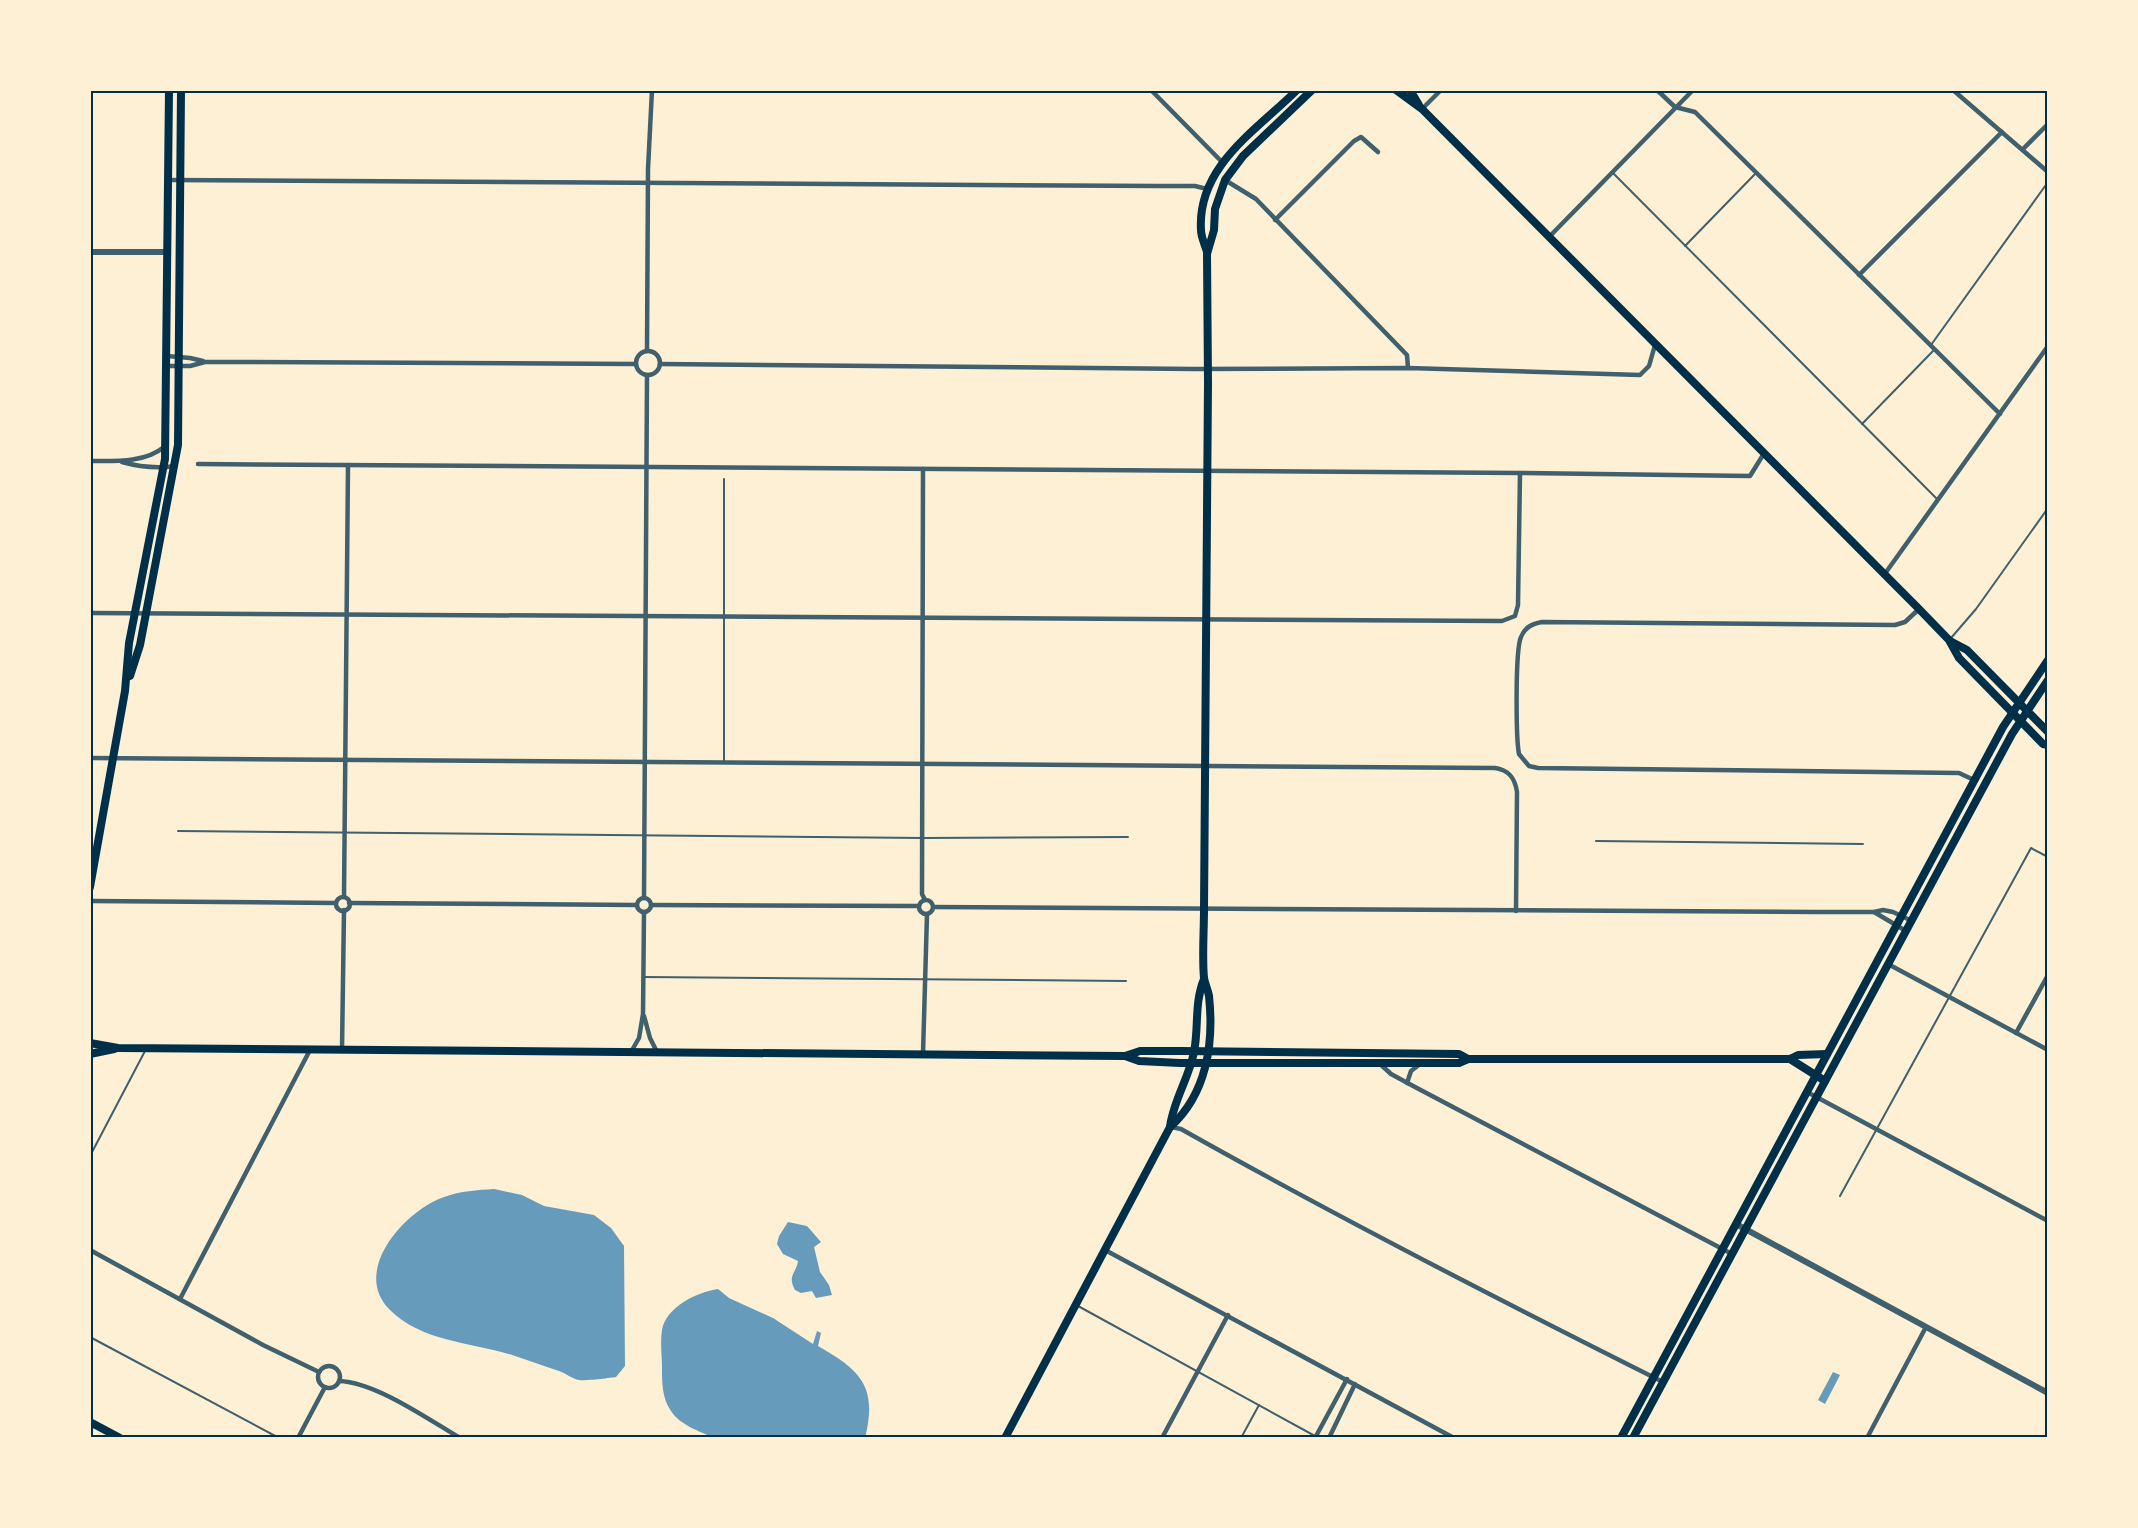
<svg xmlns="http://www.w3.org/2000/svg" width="2138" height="1528" font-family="'Work Sans',sans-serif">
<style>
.water{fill:#669bbc}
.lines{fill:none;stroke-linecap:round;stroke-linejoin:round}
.service{stroke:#3f606c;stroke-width:2}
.minor{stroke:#3f606c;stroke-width:4.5}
.tertiary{stroke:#3f606c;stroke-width:6}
.primary{stroke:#003049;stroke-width:8}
.neatline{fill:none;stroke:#003049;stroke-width:2}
</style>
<rect width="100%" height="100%" fill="#fdf0d5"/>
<!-- water -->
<g class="water">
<path d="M494,1189l28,6 22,11 50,9 17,13 13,18 1,120 -9,11c-6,1 -32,4 -37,3 -6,-1 -14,-7 -20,-9 -15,-5 -29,-10 -44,-15 -41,-14 -93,-13 -126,-47 -38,-39 17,-99 55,-112 17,-6 33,-7 50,-8z"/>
<path d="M788,1222l19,4 14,16 -7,5 6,25 9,13 3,10 -16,3 -4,-7 -11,2 -6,-3c-8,-15 1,-16 3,-29l-15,-7 -6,-10 2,-8z"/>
<path d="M718,1289l11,9 44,20 40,26 4,-13 4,2 -3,13c42,24 60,40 47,92h-151c-15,-7 -34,-13 -43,-27 -9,-13 -9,-28 -9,-44 0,-11 -2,-25 0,-37 4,-23 35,-38 56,-41z"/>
<polygon points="1833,1372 1840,1375 1825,1404 1818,1400"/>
</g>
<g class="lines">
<!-- service -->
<g class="service">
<polyline points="1612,172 1938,500"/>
<polyline points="1685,246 1756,173"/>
<polyline points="1931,345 2048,182"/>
<polyline points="1862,424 1933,351"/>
<polyline points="1951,638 1976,609 2048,508"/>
<polyline points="724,761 724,479"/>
<polyline points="178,831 923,838 1128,837"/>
<polyline points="1596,841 1863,844"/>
<polyline points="643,977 1126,981"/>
<polyline points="90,1156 145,1051"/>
<polyline points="1840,1196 2031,848 2048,857"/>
<polyline points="1078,1306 1315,1436"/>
<polyline points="90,1337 279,1438"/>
<polyline points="1241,1438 1259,1405"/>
</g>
<!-- minor -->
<g class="minor">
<polyline points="1151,90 1222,162"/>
<polyline points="1657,90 1675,107 1695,112 2000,414"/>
<polyline points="1953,90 2048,172"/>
<polyline points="1422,109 1441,90"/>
<polyline points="2023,149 2048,124"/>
<polyline points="168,180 1160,186 1195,186 1207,189"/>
<polyline points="1225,180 1256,199 1407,355 1408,368"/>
<polyline points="1275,220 1354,141 1361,137 1378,152"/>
<polyline points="1549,237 1693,90"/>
<polyline points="1859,275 2002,132"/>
<circle cx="648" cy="363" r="12"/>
<polyline points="647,351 648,169 652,90"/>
<polyline points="167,356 190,358 203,361"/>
<polyline points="660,364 1194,369 1408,368 1640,375 1649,366 1655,345"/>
<polyline points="167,366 190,366 205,362 250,362 635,364"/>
<path d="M90,461c24,0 55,2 74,-14"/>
<path d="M122,462c18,5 34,7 53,4"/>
<polyline points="198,464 1520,473 1750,476 1763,455"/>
<polyline points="923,469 922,894 925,900"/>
<polyline points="1884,575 2048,346"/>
<path d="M1919,609l-14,13 -10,3 -353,-3c-10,2 -17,5 -21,15 -6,13 -5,102 -2,117l10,12 9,2 421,5 15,7"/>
<polyline points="90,613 1502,621 1515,616 1518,605 1520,473"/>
<path d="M90,758l1405,10c14,2 20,10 22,24l-1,119"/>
<polyline points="344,897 348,465"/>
<circle cx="343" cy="904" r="7"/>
<polyline points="644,898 647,376"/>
<circle cx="644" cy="905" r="7"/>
<circle cx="926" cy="907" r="7"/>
<polyline points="90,901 336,903"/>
<polyline points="349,903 637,905"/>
<polyline points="651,905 919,906"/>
<polyline points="933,907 1817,912 1874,912 1883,910 1893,912 1912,921"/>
<polyline points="1874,912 1906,931"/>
<polyline points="1888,964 2048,1050"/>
<polyline points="644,1016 650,1038 657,1052"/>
<polyline points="2016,1033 2048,975"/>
<polyline points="342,1050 344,910"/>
<polyline points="631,1052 639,1038 643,1014 644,912"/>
<polyline points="923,1054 927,914"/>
<polyline points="1379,1063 1391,1074 1415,1087 1732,1254"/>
<polyline points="1407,1083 1411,1071 1420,1064"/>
<polyline points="1807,1092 2048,1221"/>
<path d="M1171,1127l10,2c158,89 320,172 482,253"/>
<polyline points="90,1250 263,1345 319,1372"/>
<polyline points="1105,1250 1454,1438"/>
<polyline points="180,1299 310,1050"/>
<circle cx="329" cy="1377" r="11"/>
<path d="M339,1381c36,1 89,38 121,57"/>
<polyline points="298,1438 325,1387"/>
<polyline points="1162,1438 1228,1315"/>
<polyline points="1315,1438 1347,1379"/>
<polyline points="1329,1438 1355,1384"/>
<polyline points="1867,1438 1926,1327"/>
</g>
<!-- tertiary -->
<g class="tertiary">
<polyline points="90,252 168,252"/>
<polyline points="1736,1224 2048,1393"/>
</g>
<!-- primary -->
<g class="primary">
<polyline points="1396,90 1422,109 1919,609 1949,640 1959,658 2043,744 2048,745"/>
<polyline points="1410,90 1419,105"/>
<path d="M1207,252c-2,-7 -6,-15 -6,-22 -4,-64 56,-100 96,-140"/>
<polyline points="1950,641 1967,650 2048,732"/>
<polyline points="130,676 140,645 178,445 181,90"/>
<polyline points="90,887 125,691 129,643 165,459 169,90"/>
<polyline points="90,1043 118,1048 1125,1056 1139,1061 1180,1063 1459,1063 1468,1059 1790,1059 1798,1055 1827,1054"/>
<polyline points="90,1054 114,1049"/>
<polyline points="1125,1056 1140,1051 1182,1051 1459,1054 1468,1059"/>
<polyline points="1790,1059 1825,1081"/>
<path d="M1170,1127c3,-26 19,-49 24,-75 5,-25 0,-49 10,-73"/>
<polyline points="90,1422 120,1438"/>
<path d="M1005,1438l165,-311c37,-33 44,-84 39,-131 -1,-6 -4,-12 -5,-18 -2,-22 0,-46 0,-69l4,-527 -1,-128 7,-24 1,-21 10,-29 18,-24 69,-66"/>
<polyline points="1621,1438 2003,727 2048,660"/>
<polyline points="1633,1438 2012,734 2048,680"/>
</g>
</g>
<!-- border -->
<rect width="2138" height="1528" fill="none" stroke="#fdf0d5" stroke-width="183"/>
<rect x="92" y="92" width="1954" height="1344" class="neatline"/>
</svg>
